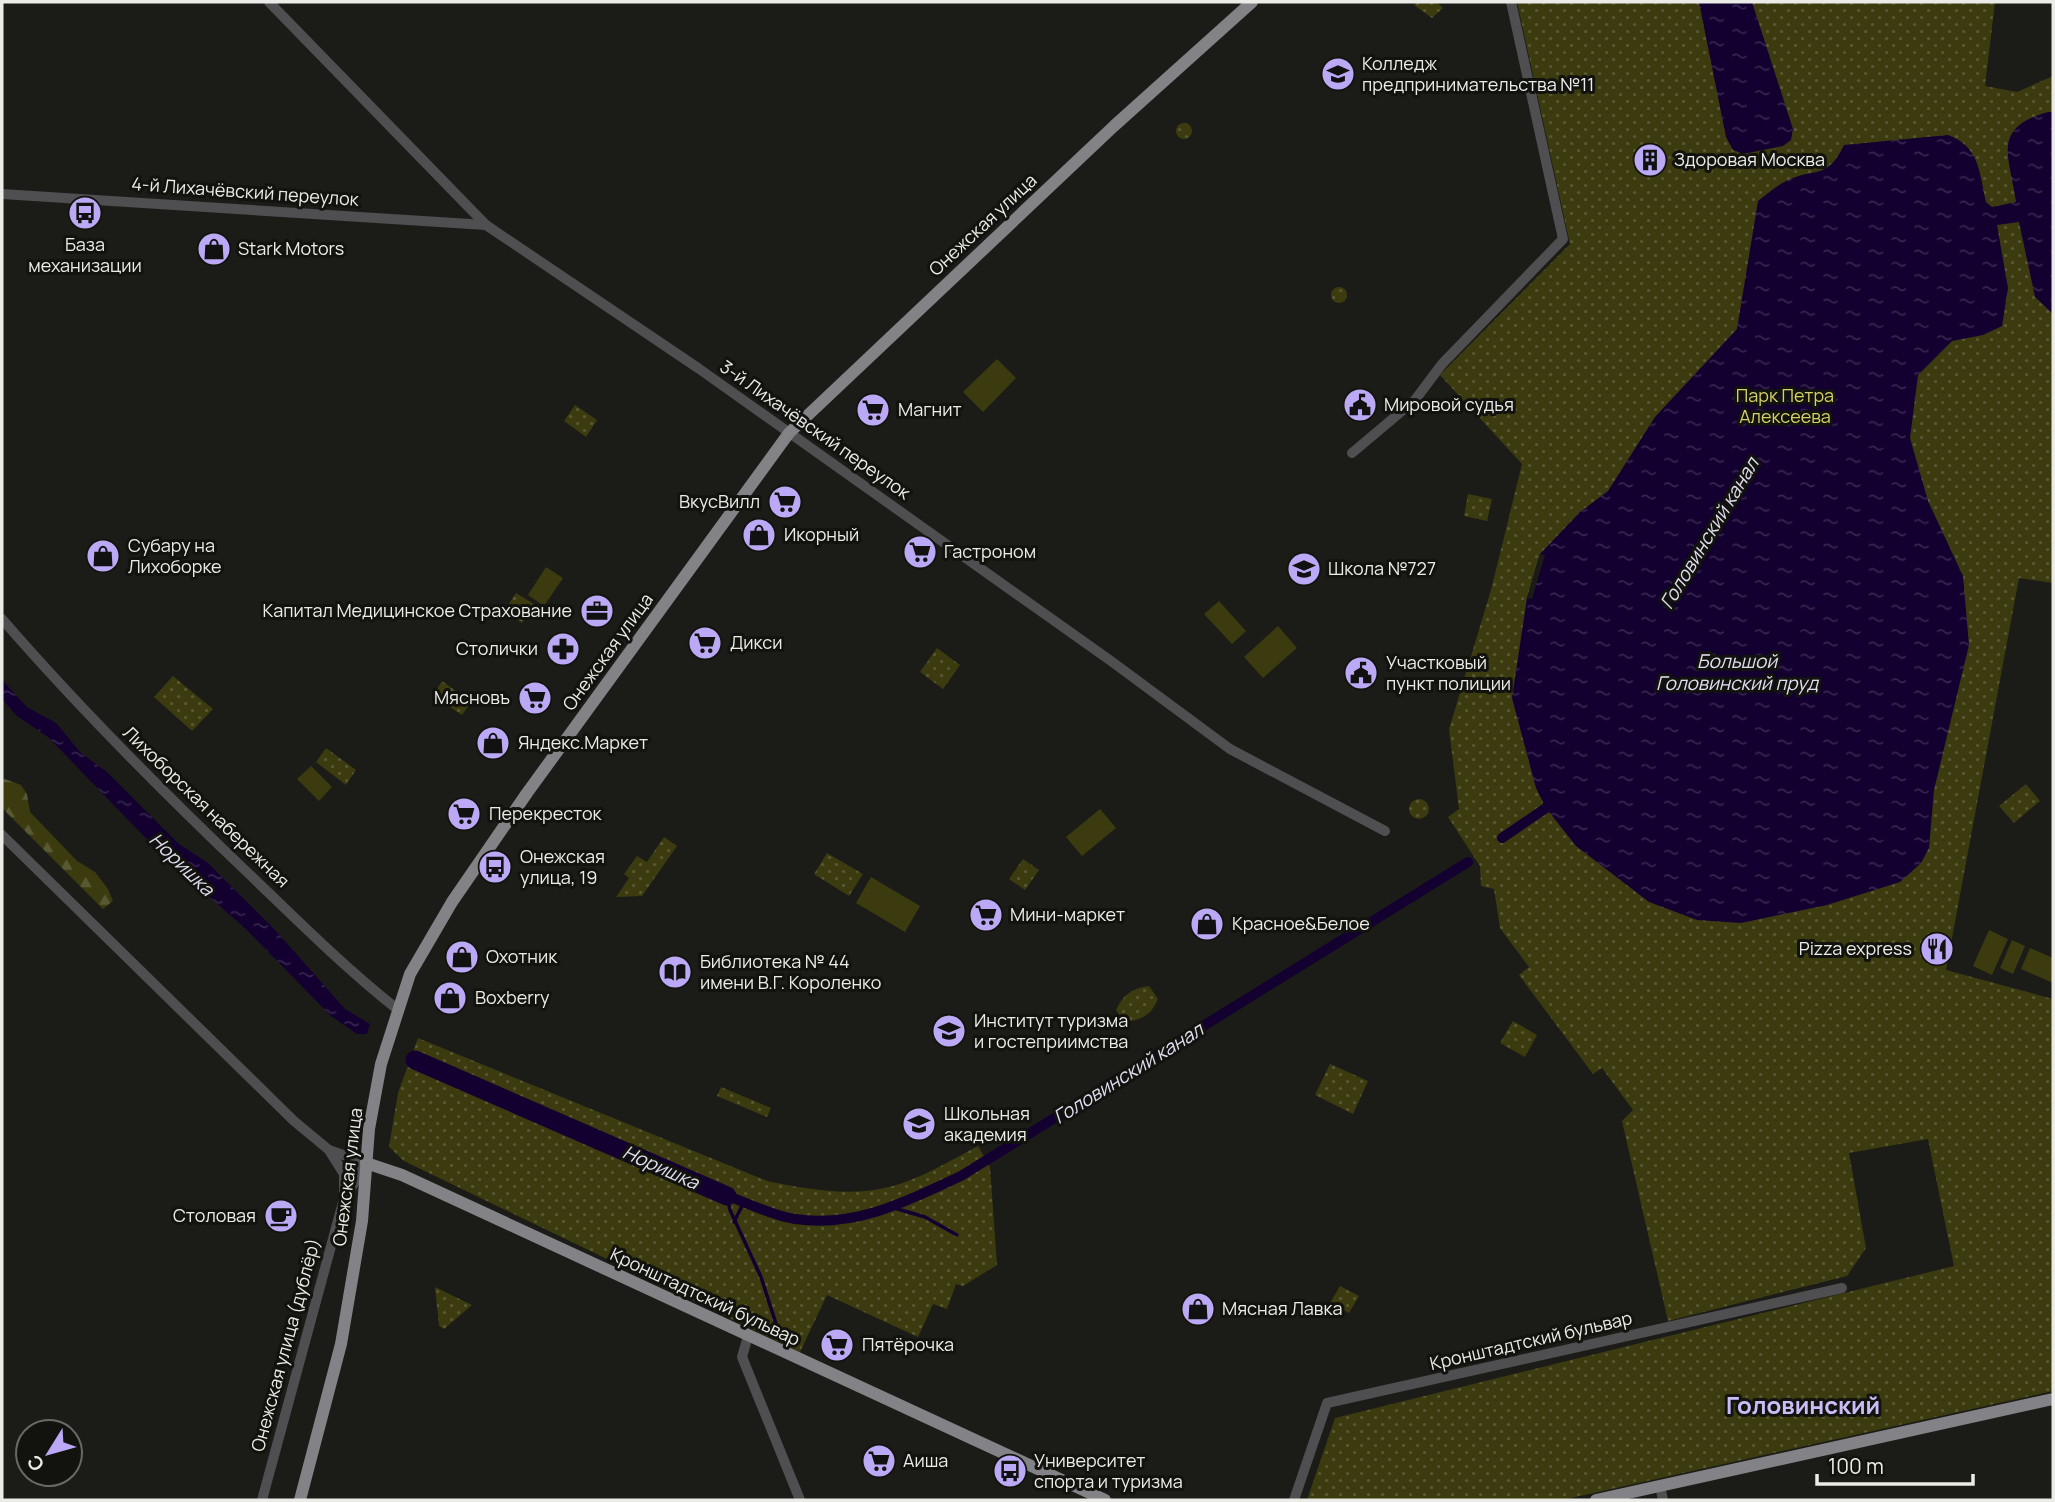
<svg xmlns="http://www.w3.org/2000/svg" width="2055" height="1502" font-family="Manrope,sans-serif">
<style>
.grass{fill:#3c3b10}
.forest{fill:url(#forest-firs)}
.park{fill:url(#park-dots)}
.water{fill:url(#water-ripples)}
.pier{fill:#1b1b17}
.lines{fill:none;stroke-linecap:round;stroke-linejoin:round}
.stream{stroke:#130030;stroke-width:3.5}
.canal{stroke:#130030;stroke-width:10}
.river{stroke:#130030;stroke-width:19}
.minor{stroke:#4f4e50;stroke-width:10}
.major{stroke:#838286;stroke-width:12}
.labels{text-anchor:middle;stroke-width:6;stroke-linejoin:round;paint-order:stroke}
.poi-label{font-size:18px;fill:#ebebe8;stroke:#12120e;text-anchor:start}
.street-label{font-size:18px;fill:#ebebe8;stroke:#12120e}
.park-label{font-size:18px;fill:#d5d168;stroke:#12120e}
.water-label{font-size:19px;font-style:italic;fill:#e1ddf0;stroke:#12120e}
.district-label{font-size:24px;font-weight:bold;fill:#cabdf6;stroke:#12120e}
</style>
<defs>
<pattern id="forest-firs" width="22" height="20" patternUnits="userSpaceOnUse" patternTransform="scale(1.75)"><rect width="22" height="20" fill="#3c3b10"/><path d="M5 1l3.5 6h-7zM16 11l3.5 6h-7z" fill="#585833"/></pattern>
<pattern id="park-dots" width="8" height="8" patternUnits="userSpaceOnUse" patternTransform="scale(1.75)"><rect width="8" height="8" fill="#3c3b10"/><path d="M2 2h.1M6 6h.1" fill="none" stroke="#585833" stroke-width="1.8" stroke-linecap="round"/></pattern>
<pattern id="water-ripples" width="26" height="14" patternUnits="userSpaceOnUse" patternTransform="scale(1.75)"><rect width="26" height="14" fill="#130030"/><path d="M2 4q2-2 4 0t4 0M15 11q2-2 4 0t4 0" fill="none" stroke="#36254e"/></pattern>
</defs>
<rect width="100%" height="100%" fill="#1b1b17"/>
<!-- grass -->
<g class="grass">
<polygon points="997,359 1016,378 983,412 963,392"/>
<polygon points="546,567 563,578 544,606 528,595"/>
<polygon points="1219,601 1246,631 1232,644 1204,614"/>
<polygon points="1278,626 1297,648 1263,678 1244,657"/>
<polygon points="311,766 332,787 319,801 297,779"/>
<polygon points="1100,809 1116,828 1082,856 1066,837"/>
<polygon points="871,877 920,906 905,932 856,903"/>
<polygon points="1989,930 2008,939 1992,975 1973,966"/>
<polygon points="2012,940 2025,946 2013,974 2000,968"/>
<polygon points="2030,948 2053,958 2053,983 2021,969"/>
</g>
<!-- forest -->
<polygon class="forest" points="2,778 21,785 27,794 30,812 77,861 95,872 108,889 113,901 103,909 2,808"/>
<!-- park -->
<g class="park">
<polygon points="1418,2 1437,2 1443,8 1432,18 1414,5"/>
<polygon points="1517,2 1995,2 1985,86 2017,92 2053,76 2053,583 2019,578 1946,970 2053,999 2053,1391 1562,1500 1307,1500 1335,1418 1954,1266 1928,1139 1849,1153 1866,1248 1847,1276 1668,1321 1622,1121 1633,1110 1602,1068 1593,1074 1519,975 1529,967 1500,928 1494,889 1481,886 1480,866 1448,817 1459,809 1449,729 1491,590 1522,464 1440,375 1570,244"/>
<circle cx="1184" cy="131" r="8"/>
<circle cx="1339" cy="295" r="8"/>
<polygon points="575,405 597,420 586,437 564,421"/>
<polygon points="1468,494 1492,499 1487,521 1464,516"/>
<polygon points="516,593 534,604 522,623 504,611"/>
<polygon points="937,648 960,665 943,689 920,672"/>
<polygon points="173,676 213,709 192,731 154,697"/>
<polygon points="442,681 471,702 462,715 433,696"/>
<polygon points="326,748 356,770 346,785 316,762"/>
<polygon points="2026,784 2040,801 2014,823 1999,806"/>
<circle cx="1419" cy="809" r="10"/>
<polygon points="664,837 677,846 642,896 616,897 629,878 624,874 637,856 647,862"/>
<polygon points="827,853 863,874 849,896 814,874"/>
<polygon points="1023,859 1039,870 1025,890 1009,879"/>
<path d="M1149,986l9,13c-7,16 -16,21 -34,23l-8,-12c7,-15 16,-22 33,-24z"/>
<polygon points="1513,1021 1537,1035 1525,1057 1500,1043"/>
<path d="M418,1038l349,143c34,7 72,14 107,9 37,-5 72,-27 104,-44l12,21 7,98 -34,21 -7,-2 -9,25 -14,-5 -15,33 -91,-42 -27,57 -396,-191 -15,-14 9,-54z"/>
<polygon points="1330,1064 1368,1081 1353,1114 1315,1095"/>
<polygon points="721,1087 771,1108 767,1117 717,1096"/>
<polygon points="1340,1286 1359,1296 1349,1313 1330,1303"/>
<polygon points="435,1287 472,1305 444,1329 439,1326"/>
</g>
<!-- water -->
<g class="water">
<polygon points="1699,2 1752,2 1793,129 1791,140 1783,146 1743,154 1733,150 1726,137"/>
<path d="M2048,112h5v202l-18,-17 -16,-75 -22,3 11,63 -6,38 -19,9 -31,6 -34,34 -8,63 18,63 35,75 6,69 -35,145 -5,58 -8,15 -21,19 -73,23 -86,18 -44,-3 -48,-18 -73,-56 -30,-38 -10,-20 -24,-90 15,-100 13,-44 40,-42 28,-21 47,-74 82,-88 21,-128c9,-7 18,-15 28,-20 28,-14 41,0 58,-36l104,-10c32,12 31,37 38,67l6,5 24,-5c-6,-45 -26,-74 32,-90z"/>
<polygon points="2,680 27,707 56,723 81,753 107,772 179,844 208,863 276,931 345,1009 370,1024 367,1034 357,1034 331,1016 246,929 165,858 48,737 17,716 2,699"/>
</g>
<!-- pier -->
<polygon class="pier" points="1540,554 1545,555 1532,599 1527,598"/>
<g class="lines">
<!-- stream -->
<g class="stream">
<polyline points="727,1196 730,1210 761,1277 778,1330"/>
<polyline points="894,1208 925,1217 957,1235"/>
<polyline points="734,1222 744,1202"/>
</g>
<!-- canal -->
<g class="canal">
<polyline points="1502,838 1546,808 1553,796"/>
<path d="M727,1196c22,7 45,20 68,23 61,9 113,-18 166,-43l507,-314"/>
</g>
<!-- river -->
<polyline class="river" points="415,1060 727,1196"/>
<!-- minor -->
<g class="minor">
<polyline points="269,2 486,225 698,368 1111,661 1230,749 1385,831"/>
<polyline points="2,194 486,225"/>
<polyline points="1352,453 1415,400 1442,364 1563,239 1511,2"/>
<path d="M2,619c77,89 160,172 245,253 49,47 97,95 150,137"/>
<polyline points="2,835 294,1121 329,1150 366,1163 343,1202 262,1500"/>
<polyline points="329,1150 344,1174 344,1195"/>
<polyline points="748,1336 742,1357 800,1500"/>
<polyline points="1660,1486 1663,1500"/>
<polyline points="1294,1500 1327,1403 1842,1288"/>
</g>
<!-- major -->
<g class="major">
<polyline points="366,1163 402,1175 1105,1500"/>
<polyline points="300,1500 341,1344 362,1221 369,1129 381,1064 410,974 452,902 527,793 789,433 1114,126 1252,2"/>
<polyline points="1596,1500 2053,1399"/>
</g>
</g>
<!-- icons -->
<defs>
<symbol id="university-disc" viewBox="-11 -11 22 22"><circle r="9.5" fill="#bca9f5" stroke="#12120e"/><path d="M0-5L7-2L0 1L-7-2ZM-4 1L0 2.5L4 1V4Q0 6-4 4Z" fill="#111"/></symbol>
<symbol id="building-disc" viewBox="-11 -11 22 22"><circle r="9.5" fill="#bca9f5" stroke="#12120e"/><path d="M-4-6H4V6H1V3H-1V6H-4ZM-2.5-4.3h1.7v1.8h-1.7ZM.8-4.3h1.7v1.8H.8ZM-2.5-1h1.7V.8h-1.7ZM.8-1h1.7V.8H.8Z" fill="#111"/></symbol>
<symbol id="bus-disc" viewBox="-11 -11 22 22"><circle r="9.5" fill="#bca9f5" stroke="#12120e"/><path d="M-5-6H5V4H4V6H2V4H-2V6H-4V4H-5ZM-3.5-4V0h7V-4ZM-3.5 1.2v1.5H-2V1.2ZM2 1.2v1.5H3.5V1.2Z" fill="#111"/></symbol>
<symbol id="shop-disc" viewBox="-11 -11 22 22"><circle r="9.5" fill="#bca9f5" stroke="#12120e"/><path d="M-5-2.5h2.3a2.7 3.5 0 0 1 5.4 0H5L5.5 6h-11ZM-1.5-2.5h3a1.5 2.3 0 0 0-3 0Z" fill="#111"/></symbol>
<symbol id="civic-disc" viewBox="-11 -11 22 22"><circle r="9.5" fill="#bca9f5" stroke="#12120e"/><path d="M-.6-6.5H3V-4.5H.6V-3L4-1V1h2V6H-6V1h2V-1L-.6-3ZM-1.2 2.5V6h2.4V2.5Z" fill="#111"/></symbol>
<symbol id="supermarket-disc" viewBox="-11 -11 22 22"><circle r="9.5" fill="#bca9f5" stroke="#12120e"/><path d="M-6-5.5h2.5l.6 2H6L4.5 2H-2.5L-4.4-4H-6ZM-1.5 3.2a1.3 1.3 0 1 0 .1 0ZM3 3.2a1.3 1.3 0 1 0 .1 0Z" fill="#111"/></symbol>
<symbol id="school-disc" viewBox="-11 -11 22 22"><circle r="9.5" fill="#bca9f5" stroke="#12120e"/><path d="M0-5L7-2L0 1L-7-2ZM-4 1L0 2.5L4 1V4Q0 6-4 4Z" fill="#111"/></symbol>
<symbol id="office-disc" viewBox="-11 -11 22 22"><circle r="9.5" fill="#bca9f5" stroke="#12120e"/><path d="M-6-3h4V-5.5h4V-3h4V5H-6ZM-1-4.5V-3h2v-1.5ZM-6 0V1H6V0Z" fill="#111"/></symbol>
<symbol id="pharmacy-disc" viewBox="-11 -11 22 22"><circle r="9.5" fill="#bca9f5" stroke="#12120e"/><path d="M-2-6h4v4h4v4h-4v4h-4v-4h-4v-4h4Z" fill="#111"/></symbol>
<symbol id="restaurant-disc" viewBox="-11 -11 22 22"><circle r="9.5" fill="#bca9f5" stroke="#12120e"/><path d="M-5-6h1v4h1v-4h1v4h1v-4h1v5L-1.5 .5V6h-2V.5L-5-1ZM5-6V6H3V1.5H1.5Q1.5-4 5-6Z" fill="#111"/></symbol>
<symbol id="library-disc" viewBox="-11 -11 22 22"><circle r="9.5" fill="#bca9f5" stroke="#12120e"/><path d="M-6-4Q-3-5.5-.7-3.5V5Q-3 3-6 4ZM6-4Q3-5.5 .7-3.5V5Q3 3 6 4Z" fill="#111"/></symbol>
<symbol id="cafe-disc" viewBox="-11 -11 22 22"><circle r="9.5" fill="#bca9f5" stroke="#12120e"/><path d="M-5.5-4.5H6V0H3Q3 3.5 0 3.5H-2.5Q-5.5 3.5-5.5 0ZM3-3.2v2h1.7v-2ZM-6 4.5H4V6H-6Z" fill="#111"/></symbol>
</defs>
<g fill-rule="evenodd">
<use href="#university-disc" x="1319" y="55" width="38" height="38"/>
<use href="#building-disc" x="1631" y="141" width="38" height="38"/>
<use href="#bus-disc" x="66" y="194" width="38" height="38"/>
<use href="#shop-disc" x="195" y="230" width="38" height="38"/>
<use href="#civic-disc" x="1341" y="386" width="38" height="38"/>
<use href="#supermarket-disc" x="854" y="391" width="38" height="38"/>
<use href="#supermarket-disc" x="766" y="483" width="38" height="38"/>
<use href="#shop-disc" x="740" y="516" width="38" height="38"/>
<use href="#supermarket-disc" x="901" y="533" width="38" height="38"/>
<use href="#shop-disc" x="84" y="537" width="38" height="38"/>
<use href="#school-disc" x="1285" y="550" width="38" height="38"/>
<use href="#office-disc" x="578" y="592" width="38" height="38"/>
<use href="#supermarket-disc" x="686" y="624" width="38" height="38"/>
<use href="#pharmacy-disc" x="544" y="630" width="38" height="38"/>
<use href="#civic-disc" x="1342" y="654" width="38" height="38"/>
<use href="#supermarket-disc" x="516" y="679" width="38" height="38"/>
<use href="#shop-disc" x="474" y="724" width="38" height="38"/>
<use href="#supermarket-disc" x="445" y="795" width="38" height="38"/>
<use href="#bus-disc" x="476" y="848" width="38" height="38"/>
<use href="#supermarket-disc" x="967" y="896" width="38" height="38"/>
<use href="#shop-disc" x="1188" y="905" width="38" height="38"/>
<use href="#restaurant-disc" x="1918" y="930" width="38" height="38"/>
<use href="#shop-disc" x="443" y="938" width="38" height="38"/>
<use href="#library-disc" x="656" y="953" width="38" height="38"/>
<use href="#shop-disc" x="431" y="979" width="38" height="38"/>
<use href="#university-disc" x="930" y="1012" width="38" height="38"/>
<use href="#school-disc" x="900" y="1105" width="38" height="38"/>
<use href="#cafe-disc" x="262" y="1197" width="38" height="38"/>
<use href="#shop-disc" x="1179" y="1290" width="38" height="38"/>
<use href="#supermarket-disc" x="818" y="1326" width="38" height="38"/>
<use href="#supermarket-disc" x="860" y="1442" width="38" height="38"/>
<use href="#bus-disc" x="991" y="1452" width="38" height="38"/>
</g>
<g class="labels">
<!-- poi labels -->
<g class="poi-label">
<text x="1362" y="70">Колледж<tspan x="1362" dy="21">предпринимательства №11</tspan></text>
<text x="1674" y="166">Здоровая Москва</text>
<text x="85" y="251" text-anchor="middle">База<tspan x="85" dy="21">механизации</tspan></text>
<text x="238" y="255">Stark Motors</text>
<text x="1384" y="411">Мировой судья</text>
<text x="898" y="416">Магнит</text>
<text x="760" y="508" text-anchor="end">ВкусВилл</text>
<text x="784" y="541">Икорный</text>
<text x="128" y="552">Субару на<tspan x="128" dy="21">Лихоборке</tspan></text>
<text x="944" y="558">Гастроном</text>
<text x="1328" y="575">Школа №727</text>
<text x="572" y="617" text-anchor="end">Капитал Медицинское Страхование</text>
<text x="730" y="649">Дикси</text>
<text x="538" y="655" text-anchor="end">Столички</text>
<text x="1386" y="669">Участковый<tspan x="1386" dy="21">пункт полиции</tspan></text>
<text x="510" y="704" text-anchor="end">Мясновъ</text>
<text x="518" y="749">Яндекс.Маркет</text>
<text x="489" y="820">Перекресток</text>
<text x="520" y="863">Онежская<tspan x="520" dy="21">улица, 19</tspan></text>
<text x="1010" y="921">Мини-маркет</text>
<text x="1232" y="930">Красное&amp;Белое</text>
<text x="1912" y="955" text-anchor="end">Pizza express</text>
<text x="486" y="963">Охотник</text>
<text x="700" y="968">Библиотека № 44<tspan x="700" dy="21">имени В.Г. Короленко</tspan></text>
<text x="475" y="1004">Boxberry</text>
<text x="974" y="1027">Институт туризма<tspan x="974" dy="21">и гостеприимства</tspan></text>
<text x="944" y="1120">Школьная<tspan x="944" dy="21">академия</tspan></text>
<text x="256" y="1222" text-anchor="end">Столовая</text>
<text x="1222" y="1315">Мясная Лавка</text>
<text x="862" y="1351">Пятёрочка</text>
<text x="903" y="1467">Аиша</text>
<text x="1034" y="1467">Университет<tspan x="1034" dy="21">спорта и туризма</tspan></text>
</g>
<!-- street labels -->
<g class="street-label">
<text transform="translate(245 192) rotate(4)" y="6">4-й Лихачёвский переулок</text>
<text transform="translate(983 225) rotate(-43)" y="6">Онежская улица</text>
<text transform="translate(815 430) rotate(35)" y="6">3-й Лихачёвский переулок</text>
<text transform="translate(608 652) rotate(-54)" y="6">Онежская улица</text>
<text transform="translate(206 807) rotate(44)" y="6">Лихоборская набережная</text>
<text transform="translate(348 1177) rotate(-83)" y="6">Онежская улица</text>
<text transform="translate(705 1297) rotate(25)" y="6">Кронштадтский бульвар</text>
<text transform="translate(1531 1341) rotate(-13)" y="6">Кронштадтский бульвар</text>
<text transform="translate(286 1345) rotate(-75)" y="6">Онежская улица (дублёр)</text>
</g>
<!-- park labels -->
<g class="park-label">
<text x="1785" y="402">Парк Петра<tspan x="1785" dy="21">Алексеева</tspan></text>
</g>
<!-- water labels -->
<g class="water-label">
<text transform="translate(1709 533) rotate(-59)" y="7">Головинский канал</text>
<text x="1737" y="668">Большой<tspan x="1737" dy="22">Головинский пруд</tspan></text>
<text transform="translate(182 864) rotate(44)" y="7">Норишка</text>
<text transform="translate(1128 1073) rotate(-32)" y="7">Головинский канал</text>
<text transform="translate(661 1167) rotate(24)" y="7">Норишка</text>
</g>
<!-- district labels -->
<g class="district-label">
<text x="1803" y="1414">Головинский</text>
</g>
</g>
<!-- border -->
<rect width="2055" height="1502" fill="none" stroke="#ebebe8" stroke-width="7"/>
<!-- north arrow -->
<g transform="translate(49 1453) rotate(233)"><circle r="33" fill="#12120e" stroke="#696965" stroke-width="2"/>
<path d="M0-5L12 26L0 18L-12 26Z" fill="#bca9f5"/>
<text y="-10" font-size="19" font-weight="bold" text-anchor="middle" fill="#ebebe8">С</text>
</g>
<!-- scale -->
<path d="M1817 1474v10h156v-10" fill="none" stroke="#ebebe8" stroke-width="3.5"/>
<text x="1828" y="1474" font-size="21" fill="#ebebe8" stroke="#12120e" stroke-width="5" paint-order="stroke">100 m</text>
</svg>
